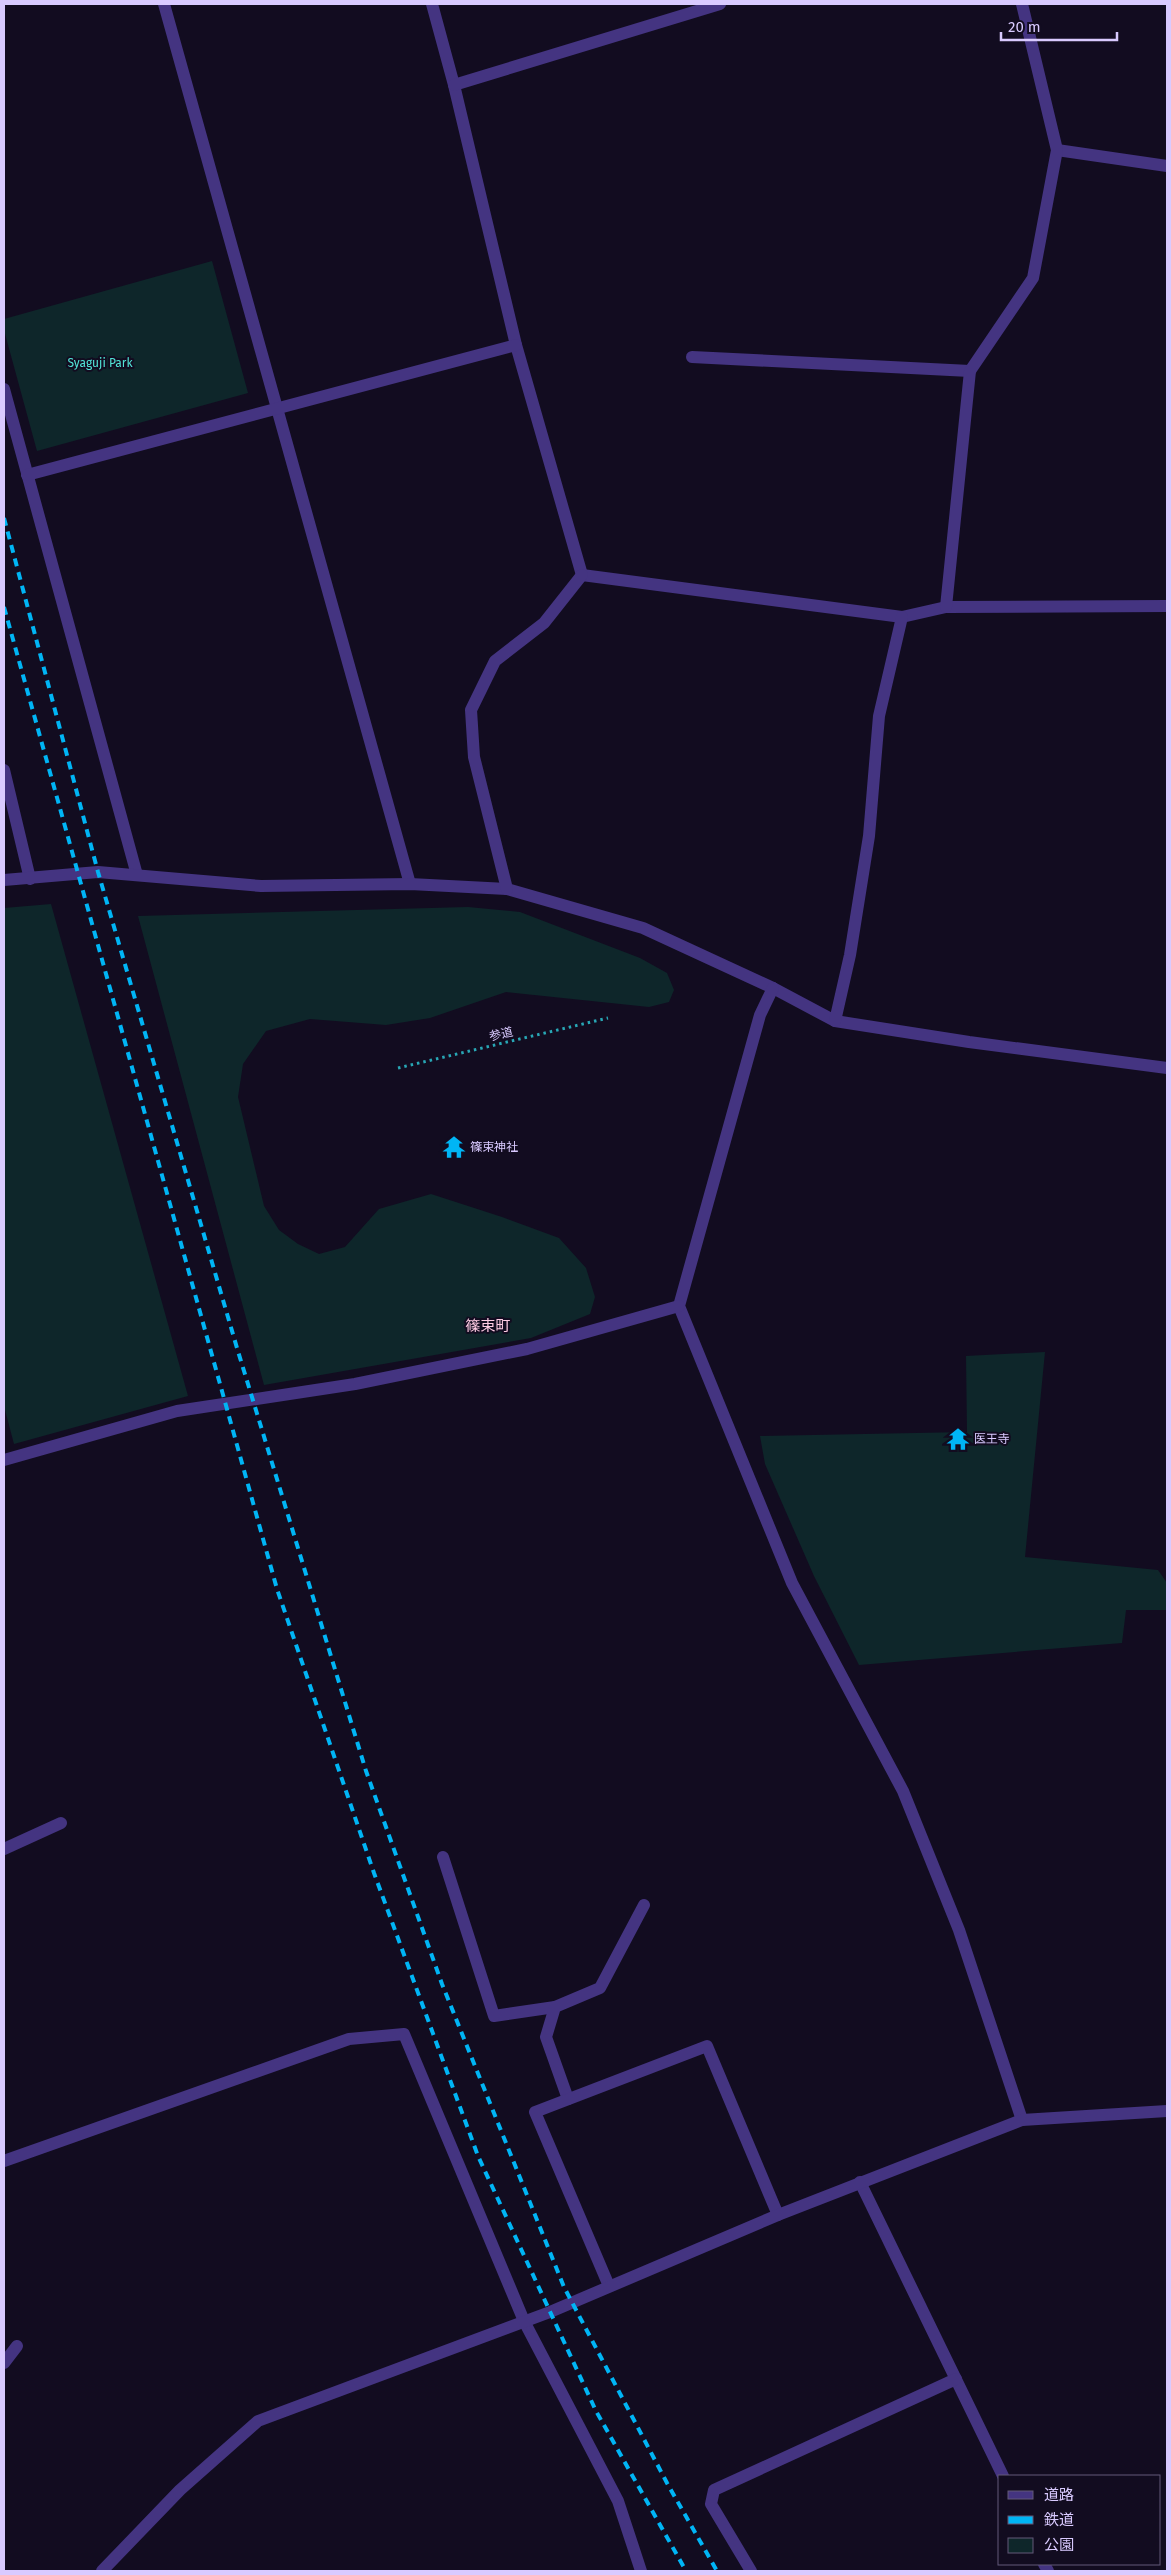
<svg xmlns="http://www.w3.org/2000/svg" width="1171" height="2575" font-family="'Fira Sans','Noto Sans JP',sans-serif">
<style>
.green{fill:#0e262a}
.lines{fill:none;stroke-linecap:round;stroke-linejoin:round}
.path{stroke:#28a7b5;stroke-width:3;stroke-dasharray:2.5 4;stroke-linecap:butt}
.lane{stroke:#443481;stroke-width:12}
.street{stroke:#443481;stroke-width:12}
.rail{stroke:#00b5f5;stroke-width:4;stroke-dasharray:8 6;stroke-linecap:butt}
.labels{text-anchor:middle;stroke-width:4;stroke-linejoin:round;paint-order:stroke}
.park-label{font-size:12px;fill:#52e4d7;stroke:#120c20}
.street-label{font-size:12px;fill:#d9caff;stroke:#120c20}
.poi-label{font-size:12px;fill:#d9caff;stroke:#120c20;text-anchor:start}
.quarter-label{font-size:15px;fill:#ffcce4;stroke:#120c20}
</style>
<rect width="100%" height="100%" fill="#120c20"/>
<!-- green -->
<g class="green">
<polygon points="212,261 248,393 37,451 4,330 4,319"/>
<polygon points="51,904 188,1396 14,1444 4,1406 4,908"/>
<polygon points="468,907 520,912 640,958 667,973 674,990 669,1002 649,1007 506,992 430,1018 386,1025 310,1019 266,1031 243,1064 238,1097 264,1206 279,1230 298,1244 319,1254 345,1247 379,1209 431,1194 502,1217 559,1238 586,1268 595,1297 590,1314 531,1338 264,1385 138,916"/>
<polygon points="1045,1352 1025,1557 1158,1570 1167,1583 1167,1610 1126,1610 1122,1643 859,1665 814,1576 765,1464 760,1436 967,1432 966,1356"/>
</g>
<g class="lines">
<!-- path -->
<polyline class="path" points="398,1068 608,1018"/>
<!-- lane -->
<g class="lane">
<polyline points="1057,150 1167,166"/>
<polyline points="692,357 970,371"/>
<polyline points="443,1857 494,2016 555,2007"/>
<polyline points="568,2099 546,2037 555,2007 600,1988 644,1905"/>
</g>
<!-- street -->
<g class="street">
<polyline points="164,4 410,884"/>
<polyline points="432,4 454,85 516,345 582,575"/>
<polyline points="454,85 720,4"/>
<polyline points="4,389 137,875"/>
<polyline points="27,475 516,345"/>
<polyline points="582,575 902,617 946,607 1167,606"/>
<polyline points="946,607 970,371 1033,278 1057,150 1022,4"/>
<polyline points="4,770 30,879"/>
<polyline points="4,880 98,872 261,886 410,884 507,889 643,928 773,988 835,1021 969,1042 1167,1068"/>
<polyline points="507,889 474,757 471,710 495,661 544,623 582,575"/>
<polyline points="773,988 760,1015 679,1306 792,1583 903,1791 959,1930 1022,2120"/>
<polyline points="835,1021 850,955 869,836 879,716 902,617"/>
<polyline points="4,1460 177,1411 355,1384 527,1349 679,1306"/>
<polyline points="4,1849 61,1823"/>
<polyline points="4,2161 349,2039 404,2034 524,2321 618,2501 641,2571"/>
<polyline points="860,2182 1003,2476"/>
<polyline points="609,2286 535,2112 707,2046 778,2215"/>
<polyline points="4,2363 17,2346"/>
<polyline points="1044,2564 1048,2571"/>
<polyline points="102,2571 180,2490 258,2421 550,2312 778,2215 1022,2120 1167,2111"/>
<polyline points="751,2571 711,2504 714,2490 956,2379"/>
</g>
<!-- rail -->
<g class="rail">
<polyline points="4,518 98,872 237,1348 366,1771 442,1984 564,2287 667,2483 717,2571"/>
<polyline points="4,607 277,1589 374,1873 478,2156 596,2411 686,2571"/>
</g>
</g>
<!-- icons -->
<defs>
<symbol id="temple-bare" viewBox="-9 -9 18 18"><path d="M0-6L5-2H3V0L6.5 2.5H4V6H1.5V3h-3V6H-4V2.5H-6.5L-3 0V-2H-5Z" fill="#00b5f5" stroke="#120c20" stroke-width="2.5" paint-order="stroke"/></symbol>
</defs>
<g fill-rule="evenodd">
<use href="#temple-bare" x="438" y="1131" width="32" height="32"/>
<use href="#temple-bare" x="942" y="1423" width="32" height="32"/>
</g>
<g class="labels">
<!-- park labels -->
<g class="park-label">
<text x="100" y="367">Syaguji Park</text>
</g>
<!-- street labels -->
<g class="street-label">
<text transform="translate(501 1034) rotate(-13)" y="4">参道</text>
</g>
<!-- poi labels -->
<g class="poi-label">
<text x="470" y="1151">篠束神社</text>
<text x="974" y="1443">医王寺</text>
</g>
<!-- quarter labels -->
<g class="quarter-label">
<text x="488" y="1331">篠束町</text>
</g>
</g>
<!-- border -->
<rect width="1171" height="2575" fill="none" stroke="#d9caff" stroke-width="10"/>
<!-- legend -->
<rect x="998" y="2475" width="162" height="90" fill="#120c20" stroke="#625879"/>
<rect x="1008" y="2491" width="25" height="8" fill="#443481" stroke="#625879"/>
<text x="1044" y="2500" font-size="15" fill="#d9caff">道路</text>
<rect x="1008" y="2516" width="25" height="8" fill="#00b5f5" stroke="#625879"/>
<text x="1044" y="2525" font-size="15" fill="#d9caff">鉄道</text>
<rect x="1008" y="2538" width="25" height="15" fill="#0e262a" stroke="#625879"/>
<text x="1044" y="2550" font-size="15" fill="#d9caff">公園</text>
<!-- scale -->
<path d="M1001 32v8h116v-8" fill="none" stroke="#d9caff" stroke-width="2.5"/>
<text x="1008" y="32" font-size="15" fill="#d9caff" stroke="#120c20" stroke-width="4" paint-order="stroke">20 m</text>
</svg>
